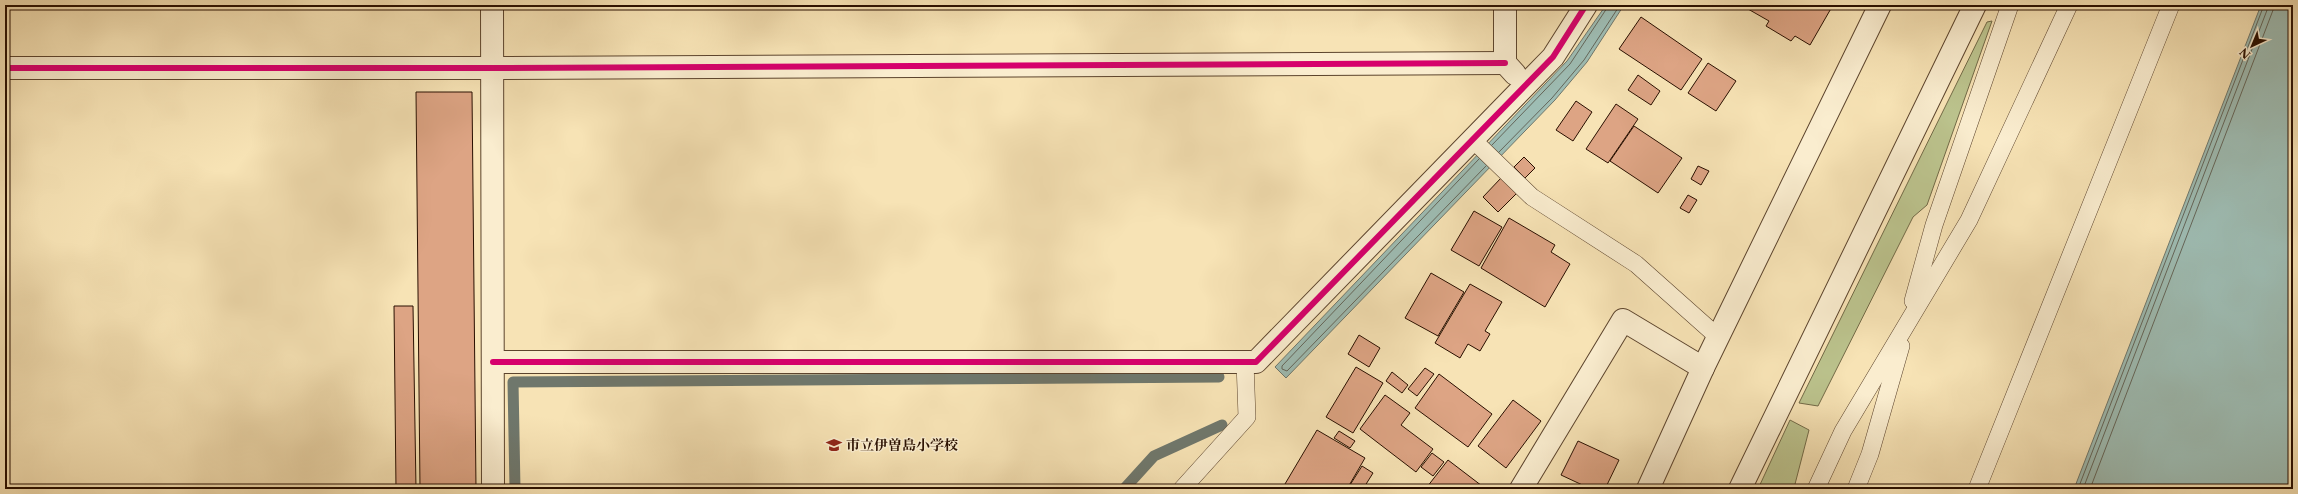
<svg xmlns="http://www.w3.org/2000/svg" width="2298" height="494" font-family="'Libre Caslon Text','Noto Serif JP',serif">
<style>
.green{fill:#bcc48e;stroke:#726a47}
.water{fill:#9ebdb4;stroke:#6f776c}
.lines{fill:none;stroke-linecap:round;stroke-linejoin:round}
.shore{stroke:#64665a;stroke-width:1}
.stream{stroke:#6f776c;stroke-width:11}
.building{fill:#dda484;stroke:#290f00}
.service-casing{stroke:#5c442d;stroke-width:18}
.minor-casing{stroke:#5c442d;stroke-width:24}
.tertiary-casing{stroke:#5c442d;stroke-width:24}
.service{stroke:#faedcf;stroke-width:17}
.minor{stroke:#faedcf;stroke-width:22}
.tertiary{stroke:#faedcf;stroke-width:22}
.cycleway-casing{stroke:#faedcf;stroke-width:8}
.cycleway{stroke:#d6006c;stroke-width:6}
.labels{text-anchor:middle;stroke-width:3;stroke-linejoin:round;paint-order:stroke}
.poi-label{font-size:14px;font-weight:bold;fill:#290f00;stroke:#faedcf;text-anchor:start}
</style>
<rect width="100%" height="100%" fill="#f7e3b5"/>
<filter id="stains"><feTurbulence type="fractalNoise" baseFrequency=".005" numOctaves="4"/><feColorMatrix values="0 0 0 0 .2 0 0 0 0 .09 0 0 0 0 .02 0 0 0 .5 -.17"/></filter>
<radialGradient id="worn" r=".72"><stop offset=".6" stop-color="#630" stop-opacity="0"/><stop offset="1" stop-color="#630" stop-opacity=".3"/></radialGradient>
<!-- green -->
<g class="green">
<polygon points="1992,21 1927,205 1913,217 1818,406 1799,403 1987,22"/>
<polygon points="1790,420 1809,430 1794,488 1758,489"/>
</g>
<!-- water -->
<g class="water">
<polygon points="1606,5 1624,5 1587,62 1555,100 1286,378 1275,367 1567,61"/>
<polygon points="2261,5 2293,5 2293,489 2074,489"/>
</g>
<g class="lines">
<!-- shore -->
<g class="shore">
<polyline points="1492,145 1570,64 1609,5"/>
<polyline points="1499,152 1552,98 1584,60 1620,5"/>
<polyline points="1479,159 1282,366 1282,369 1287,371 1486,166"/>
<polyline points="2078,489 2264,5"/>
<polyline points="2083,489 2269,5"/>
<polyline points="2090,489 2275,5"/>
</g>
<!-- stream -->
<g class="stream">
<polyline points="515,489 513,382 1219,377"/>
<polyline points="1124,489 1154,456 1222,425"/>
</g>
</g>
<!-- building -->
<g class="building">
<polygon points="1741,5 1833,5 1810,45 1795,36 1791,41 1766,26 1769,21"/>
<polygon points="1641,17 1702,59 1681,90 1619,49"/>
<polygon points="1708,63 1736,81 1716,111 1688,93"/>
<polygon points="1638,75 1660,91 1651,105 1628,90"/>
<polygon points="416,92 472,92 476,489 420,489"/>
<polygon points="1576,101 1592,112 1573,141 1556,130"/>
<polygon points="1616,104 1638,119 1608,163 1586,149"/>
<polygon points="1634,126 1682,158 1658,193 1610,161"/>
<polygon points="1524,157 1535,168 1525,178 1514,167"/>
<polygon points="1698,166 1709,171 1701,185 1691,179"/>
<polygon points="1501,178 1517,193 1498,212 1483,197"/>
<polygon points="1688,195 1697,200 1689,213 1680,208"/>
<polygon points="1474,211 1502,227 1479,266 1451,250"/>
<polygon points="1509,218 1555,245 1551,252 1570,264 1545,307 1481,268"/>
<polygon points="1431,273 1464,292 1438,336 1405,318"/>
<polygon points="1470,284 1502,302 1485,331 1490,334 1480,351 1468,344 1460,358 1435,343"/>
<polygon points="394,306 413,306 416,489 396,489"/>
<polygon points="1359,335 1380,348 1369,367 1348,354"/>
<polygon points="1356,367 1383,383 1353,433 1326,417"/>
<polygon points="1425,368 1434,374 1417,396 1408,389"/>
<polygon points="1392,372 1408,385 1402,393 1386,381"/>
<polygon points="1439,374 1492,414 1468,447 1415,408"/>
<polygon points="1385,395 1410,413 1401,425 1433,449 1416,472 1360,429"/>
<polygon points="1513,400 1541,421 1506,468 1478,446"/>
<polygon points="1317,430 1365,458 1347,489 1282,489"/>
<polygon points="1339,431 1355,441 1350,448 1334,438"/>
<polygon points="1578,441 1619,460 1605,489 1591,489 1561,475"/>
<polygon points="1432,453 1444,462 1433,476 1421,467"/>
<polygon points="1448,460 1486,489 1430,489 1427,487"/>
<polygon points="1362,466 1373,473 1363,489 1357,489 1350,485"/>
</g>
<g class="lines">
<defs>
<g id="service">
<polyline points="1472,139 1532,197 1636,264 1718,337"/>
<polyline points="1913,301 1934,225 2010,5"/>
<polyline points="1182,489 1247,417 1245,362"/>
<polyline points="1816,489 1843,431 1969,220 2069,5"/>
<polyline points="1856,489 1870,454 1901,346"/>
<polyline points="1977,489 2171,5"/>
</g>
<g id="minor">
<polyline points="492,5 493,489"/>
<polyline points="1505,5 1505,63 1515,74"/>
<polyline points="5,68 491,68 1505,63"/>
<polyline points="493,362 1256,362 1553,57 1586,5"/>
<polyline points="1521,489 1623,320 1703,368"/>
<polyline points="1648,489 1703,368 1880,5"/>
</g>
<polyline id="tertiary" points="1740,489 1975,5"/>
</defs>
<!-- service casing -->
<use href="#service" class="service-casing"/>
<!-- minor casing -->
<use href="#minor" class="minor-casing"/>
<!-- tertiary casing -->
<use href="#tertiary" class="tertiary-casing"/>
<!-- service -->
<use href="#service" class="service"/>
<!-- minor -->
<use href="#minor" class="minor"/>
<!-- tertiary -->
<use href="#tertiary" class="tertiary"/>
<defs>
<g id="cycleway">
<polyline points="5,68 491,68 1505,63"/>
<polyline points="493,362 1256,362 1553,57 1586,5"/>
</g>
</defs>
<!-- cycleway casing -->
<use href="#cycleway" class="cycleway-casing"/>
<!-- cycleway -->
<use href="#cycleway" class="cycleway"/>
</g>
<!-- icons -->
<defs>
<symbol id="school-bare" viewBox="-9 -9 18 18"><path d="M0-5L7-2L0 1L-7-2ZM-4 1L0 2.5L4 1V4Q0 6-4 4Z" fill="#8f2418" stroke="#faedcf" stroke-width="2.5" paint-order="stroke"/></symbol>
</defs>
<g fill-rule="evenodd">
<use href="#school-bare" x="823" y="434" width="22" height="22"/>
</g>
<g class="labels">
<!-- poi labels -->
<g class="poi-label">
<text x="846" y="450">市立伊曽島小学校</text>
</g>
</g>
<!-- margin -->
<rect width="2298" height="494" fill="none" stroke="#f7e3b5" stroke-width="20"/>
<rect x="6" y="6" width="2286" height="482" fill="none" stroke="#290f00" stroke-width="2"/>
<rect x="10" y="10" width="2278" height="474" fill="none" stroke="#290f00"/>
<!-- north arrow -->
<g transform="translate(2252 46) rotate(224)" stroke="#faedcf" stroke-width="3" paint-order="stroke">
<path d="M0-3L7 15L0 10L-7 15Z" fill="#290f00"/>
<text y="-6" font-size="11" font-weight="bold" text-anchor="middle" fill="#290f00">N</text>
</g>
<rect width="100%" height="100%" filter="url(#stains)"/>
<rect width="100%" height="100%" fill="url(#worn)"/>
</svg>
